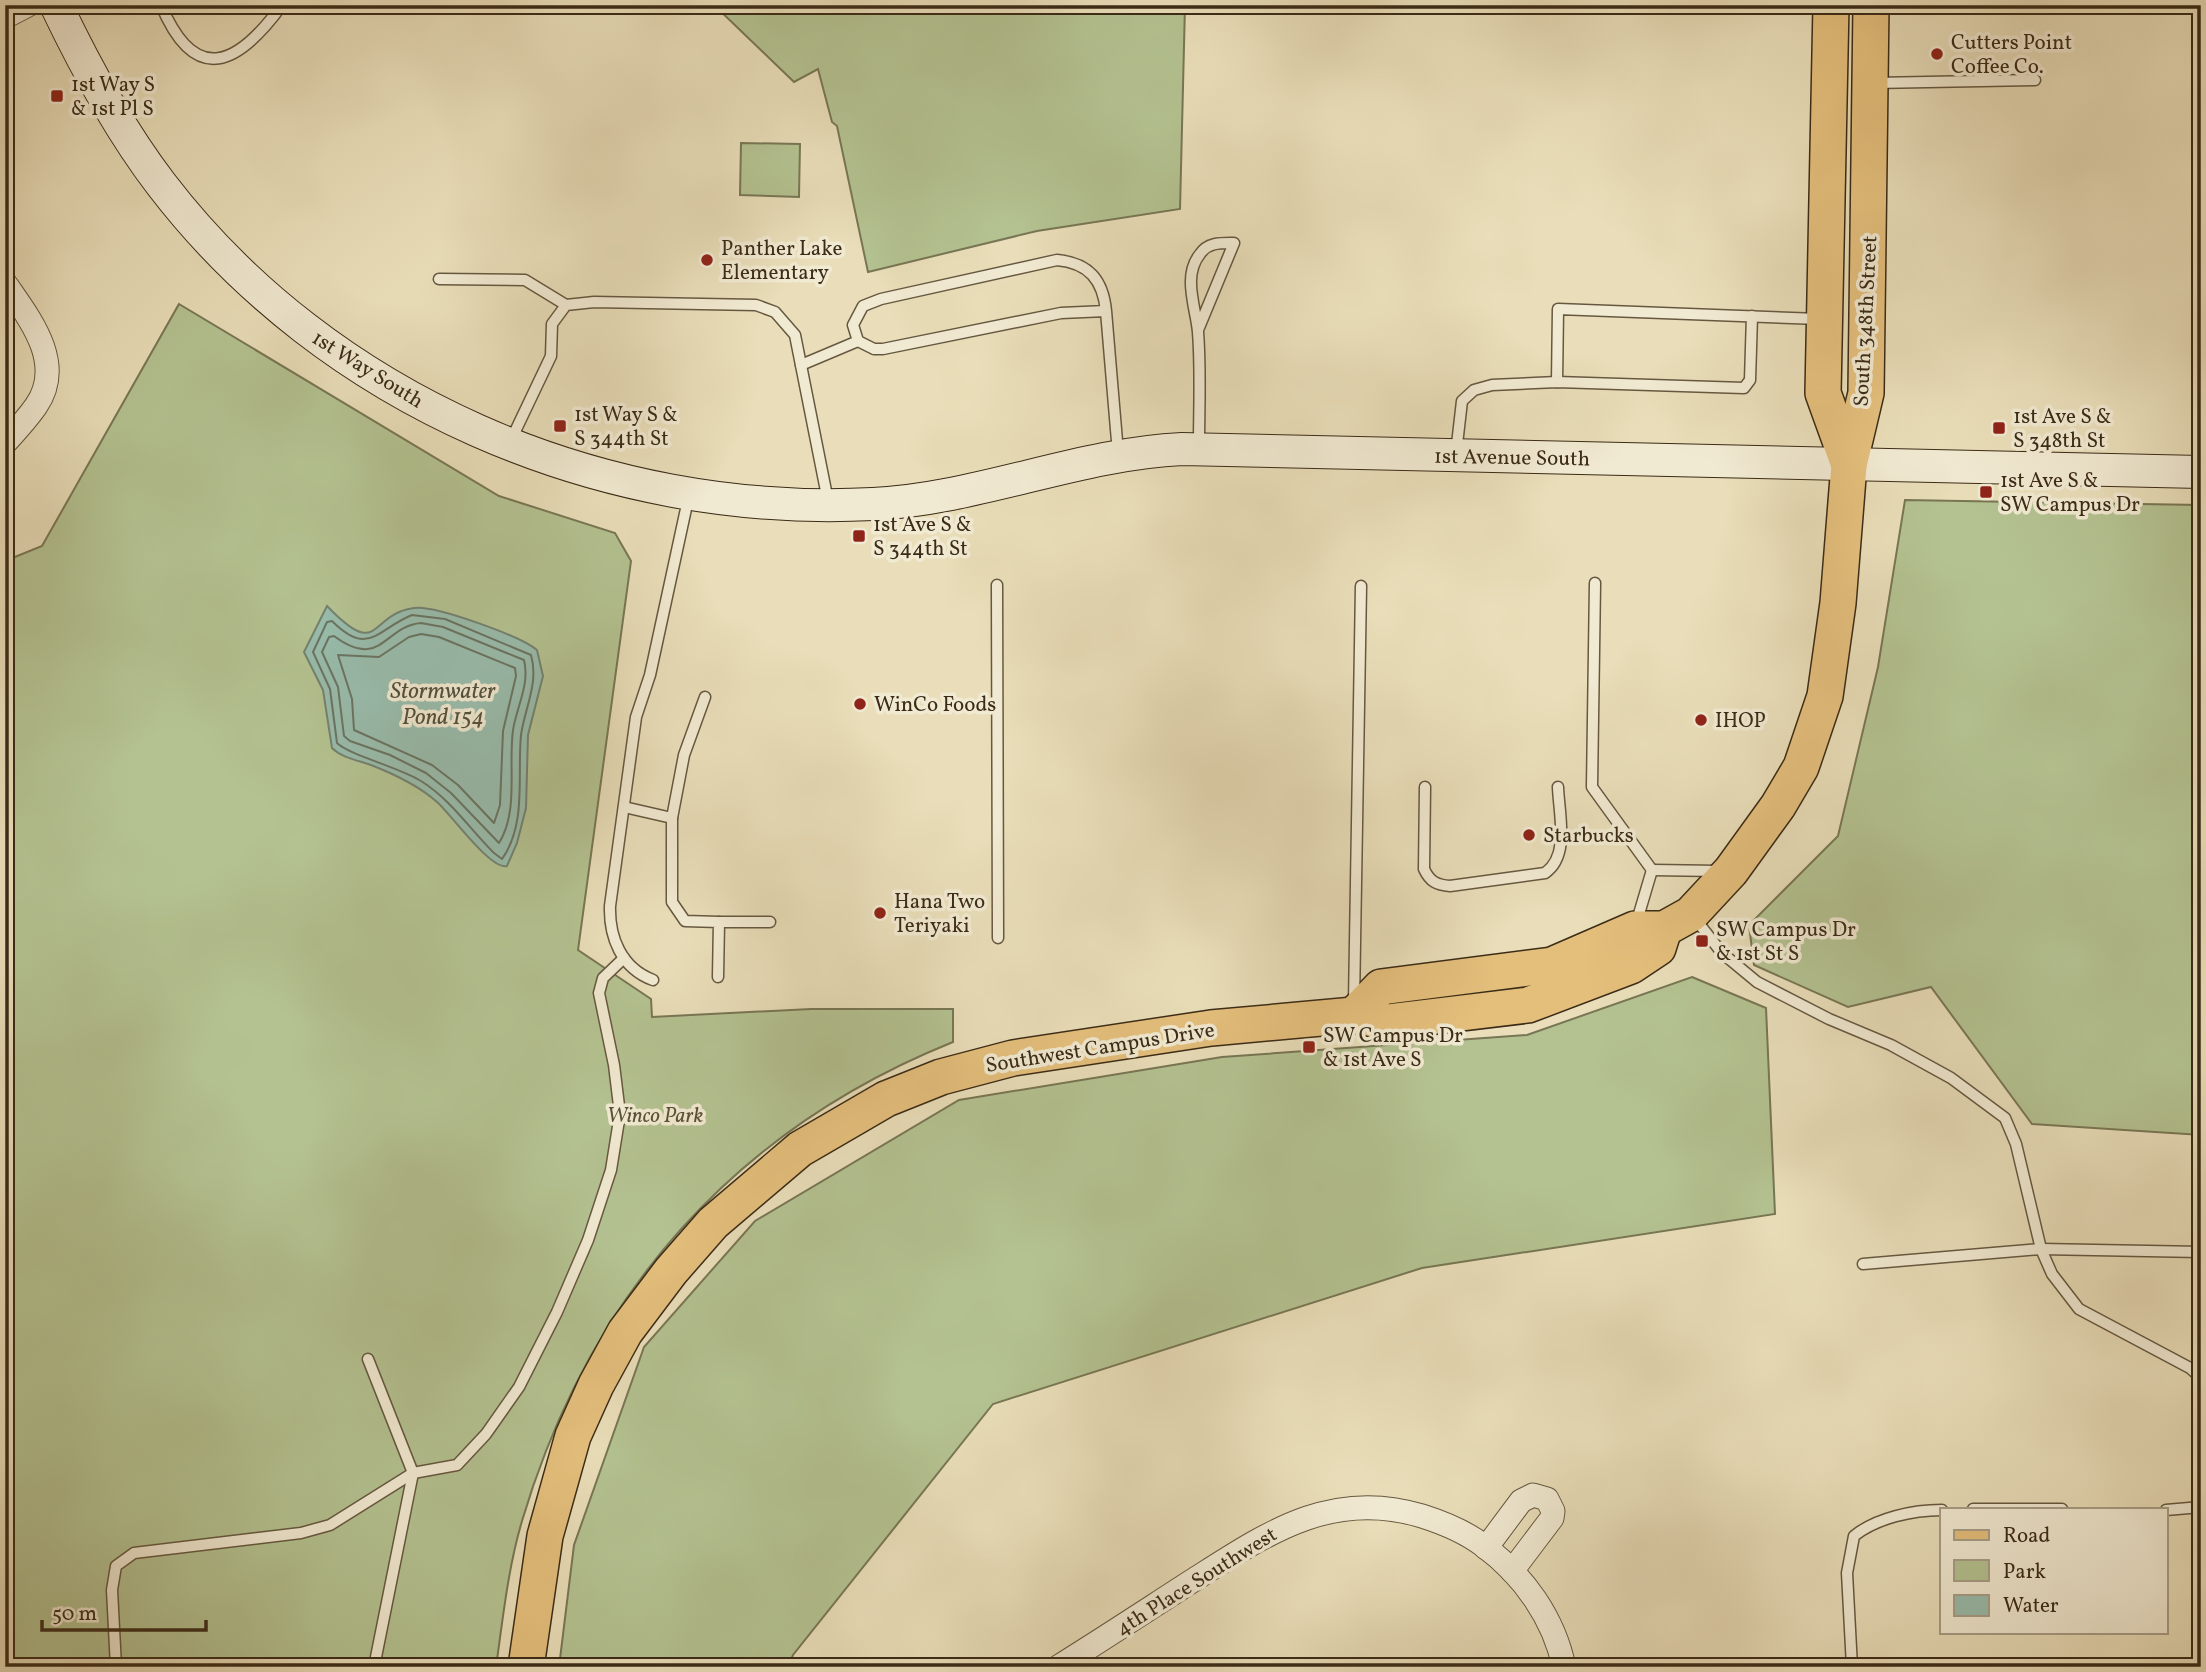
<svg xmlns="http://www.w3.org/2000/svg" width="2206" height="1672" font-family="Vollkorn,serif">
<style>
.green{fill:#b4c291;stroke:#787654;stroke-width:2}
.water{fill:#98bcac;stroke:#738270;stroke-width:2}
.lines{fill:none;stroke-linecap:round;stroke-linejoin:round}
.shore{stroke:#6a7462;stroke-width:2}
.lane-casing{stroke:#665840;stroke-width:13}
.street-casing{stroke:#665840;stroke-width:25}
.secondary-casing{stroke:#3b2b17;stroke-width:34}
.primary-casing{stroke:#3b2b17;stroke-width:38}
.lane{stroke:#f1ead2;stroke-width:10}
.street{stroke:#f1ead2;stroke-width:23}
.secondary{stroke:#f1ead2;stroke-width:32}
.primary{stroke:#e4bf7c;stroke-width:35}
.poi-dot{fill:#8f2418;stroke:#f1ead2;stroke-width:2.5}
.labels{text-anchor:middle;stroke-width:7;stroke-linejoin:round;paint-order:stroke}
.poi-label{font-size:21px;fill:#3b2b17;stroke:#f1ead2;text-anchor:start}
.street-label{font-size:21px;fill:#3b2b17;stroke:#f1ead2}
.park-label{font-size:21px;font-style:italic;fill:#595136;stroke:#f1ead2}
.water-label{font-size:23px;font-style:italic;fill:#524f3c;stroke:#f1ead2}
</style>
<rect width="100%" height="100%" fill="#e9deb9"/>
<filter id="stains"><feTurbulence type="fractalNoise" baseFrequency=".00286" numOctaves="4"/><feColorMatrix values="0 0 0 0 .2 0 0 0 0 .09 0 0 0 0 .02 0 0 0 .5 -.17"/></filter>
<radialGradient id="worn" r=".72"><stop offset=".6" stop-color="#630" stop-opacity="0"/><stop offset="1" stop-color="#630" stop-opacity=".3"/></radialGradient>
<!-- green -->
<g class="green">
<polygon points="714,5 1185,5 1180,209 1037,231 868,272 837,126 832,122 818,69 794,82"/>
<polygon points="741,143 800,144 799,197 740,195"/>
<path d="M179,304l320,192 116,37 16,28 -53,389 73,49 1,18 159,-8h142v33c-219,88 -364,253 -431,479 -14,47 -19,97 -26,146h-491v-1106l37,-15z"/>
<polygon points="1905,500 2201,505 2201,1135 2032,1124 1931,987 1848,1007 1754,965 1749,925 1838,836 1878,667"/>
<polygon points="1692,977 1766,1008 1775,1214 1422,1268 993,1404 793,1655 788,1667 559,1667 574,1545 644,1347 755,1221 959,1100 1222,1057 1527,1035"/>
</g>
<!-- water -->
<path class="water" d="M327,606c54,56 41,8 87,2 21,-3 106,28 123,42l6,26 -15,59 -2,73 -9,35 -10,23c-17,4 -56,-52 -70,-64 -19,-17 -43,-28 -66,-37 -14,-5 -29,-7 -39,-17l-9,-58 -19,-38z"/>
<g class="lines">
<!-- shore -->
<g class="shore">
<path d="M412,615l33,4 86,36c8,28 -6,52 -10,80 -4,40 6,89 -19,124l-8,-6c-24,-24 -44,-54 -73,-72 -20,-13 -72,-26 -84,-38l-7,-54 -17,-37 14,-30 5,-1c37,37 45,8 80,-6z"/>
<path d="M421,623l22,4 81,33c6,24 -7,46 -11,70 -5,36 6,81 -14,113l-48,-50 -25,-20 -36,-18 -40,-14 -6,-5 -6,-49 -16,-35 7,-15 5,-1c47,35 50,-10 87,-13z"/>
<polygon points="421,634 439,637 515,668 516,676 503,731 500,805 494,823 458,785 432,765 354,730 352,699 338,655 379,657 409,637"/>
</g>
<defs>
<g id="lane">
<path d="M161,5c35,83 78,59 121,0"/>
<polyline points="1874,83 2035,80"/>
<polyline points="439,279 525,280 566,305"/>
<path d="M1106,311l-45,2 -178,36h-9l-16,-8 -5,-16 10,-19 18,-7 176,-39c32,3 46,20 49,51l12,142"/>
<path d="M1198,330l36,-87c-13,0 -26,-1 -34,11 -18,22 -4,54 -2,78 3,37 1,76 1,113"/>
<polyline points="801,365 858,341"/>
<polyline points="1557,382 1558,309 1819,319"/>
<polyline points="511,440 551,356 552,324 566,305 594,302 756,305 775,312 795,335 828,501"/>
<polyline points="1456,453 1462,401 1474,390 1492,385 1557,382 1744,388 1750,380 1752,316"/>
<polyline points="1595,583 1592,787 1652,870"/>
<polyline points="997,585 998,938"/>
<polyline points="705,697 684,755 672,818 672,902 685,921 719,922 718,977"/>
<path d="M1425,787l-1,82c6,13 13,16 26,17l95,-13c25,-17 14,-58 13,-86"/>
<polyline points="624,807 672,818"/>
<polyline points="1652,870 1719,871"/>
<polyline points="1693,916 1722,953 1757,982 1829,1019 1891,1045 1951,1078 2005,1118 2016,1144 2041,1249 2052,1274 2079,1309 2190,1368 2201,1378"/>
<polyline points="719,922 770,922"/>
<polyline points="1636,924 1652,870"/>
<path d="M653,980c-32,-12 -44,-43 -43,-74l26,-189 14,-42 39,-180"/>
<polyline points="1354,1002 1361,586"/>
<polyline points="1863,1264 2041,1249 2201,1252"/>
<polyline points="368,1359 413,1473 374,1667"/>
<polyline points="1973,1509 2062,1509"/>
<polyline points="2166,1510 2201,1507"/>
<polyline points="116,1667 112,1590 116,1566 134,1553 301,1533 330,1525 413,1473 457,1465 486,1434 519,1387 557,1312 588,1240 611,1170 620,1114 614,1065 599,993 603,978 624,958"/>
<path d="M1852,1667l-5,-94 7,-37c22,-18 59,-26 88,-26"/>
</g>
<g id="street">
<polyline points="5,17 28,5"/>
<path d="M5,283c24,35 61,80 31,123 -9,13 -20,25 -31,37"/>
<polyline points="1486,1548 1521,1501 1533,1495 1547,1499 1553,1511 1552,1518 1512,1571"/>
<path d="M1058,1667c45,-28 89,-57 134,-86 74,-47 139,-93 230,-65 22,7 44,16 62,30 39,29 70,72 80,121"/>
</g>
<path id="secondary" d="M56,5c30,63 63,124 105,179 166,217 441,334 712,320 105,-5 204,-50 309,-55l1019,23"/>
<g id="primary">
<polyline points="1831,5 1823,393 1849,465"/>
<polyline points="1354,1015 1381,987 1552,965 1635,929 1664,929 1691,914 1731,871 1778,806 1801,767 1825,696 1838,603 1849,465 1866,393 1871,5"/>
<polyline points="526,1667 545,1536 573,1436 596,1385 625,1332 671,1271 713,1223 800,1149 886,1099 941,1077 1013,1058 1211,1028 1354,1015 1387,1022 1528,1005 1631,966 1658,948 1664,929"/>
</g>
</defs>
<!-- lane casing -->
<use href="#lane" class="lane-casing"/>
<!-- street casing -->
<use href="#street" class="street-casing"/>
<!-- secondary casing -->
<use href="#secondary" class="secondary-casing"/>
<!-- primary casing -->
<use href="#primary" class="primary-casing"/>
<!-- lane -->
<use href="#lane" class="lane"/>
<!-- street -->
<use href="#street" class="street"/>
<!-- secondary -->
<use href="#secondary" class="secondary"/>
<!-- primary -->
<use href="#primary" class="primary"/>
</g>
<!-- markers -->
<g class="poi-dot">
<circle cx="1937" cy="54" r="7"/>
<rect x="50" y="89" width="14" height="14" rx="3.5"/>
<circle cx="707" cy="260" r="7"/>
<rect x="553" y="419" width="14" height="14" rx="3.5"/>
<rect x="1992" y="421" width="14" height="14" rx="3.5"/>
<rect x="1979" y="485" width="14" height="14" rx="3.5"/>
<rect x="852" y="529" width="14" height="14" rx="3.5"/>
<circle cx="860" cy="704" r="7"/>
<circle cx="1701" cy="720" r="7"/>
<circle cx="1529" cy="835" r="7"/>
<circle cx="880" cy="913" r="7"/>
<rect x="1695" y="934" width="14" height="14" rx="3.5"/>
<rect x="1302" y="1040" width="14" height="14" rx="3.5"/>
</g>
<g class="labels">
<!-- poi labels -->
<g class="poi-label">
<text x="1951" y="49">Cutters Point<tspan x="1951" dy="24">Coffee Co.</tspan></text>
<text x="71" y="91">1st Way S<tspan x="71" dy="24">&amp; 1st Pl S</tspan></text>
<text x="721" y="255">Panther Lake<tspan x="721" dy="24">Elementary</tspan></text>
<text x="574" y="421">1st Way S &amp;<tspan x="574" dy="24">S 344th St</tspan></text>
<text x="2013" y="423">1st Ave S &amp;<tspan x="2013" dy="24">S 348th St</tspan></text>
<text x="2000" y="487">1st Ave S &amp;<tspan x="2000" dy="24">SW Campus Dr</tspan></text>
<text x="873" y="531">1st Ave S &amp;<tspan x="873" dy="24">S 344th St</tspan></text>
<text x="874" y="711">WinCo Foods</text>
<text x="1715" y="727">IHOP</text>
<text x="1543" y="842">Starbucks</text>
<text x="894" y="908">Hana Two<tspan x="894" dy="24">Teriyaki</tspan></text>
<text x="1716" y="936">SW Campus Dr<tspan x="1716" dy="24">&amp; 1st St S</tspan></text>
<text x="1323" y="1042">SW Campus Dr<tspan x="1323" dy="24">&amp; 1st Ave S</tspan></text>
</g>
<!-- street labels -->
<g class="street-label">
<text transform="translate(1865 321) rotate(-87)" y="7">South 348th Street</text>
<text transform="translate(368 369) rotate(32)" y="7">1st Way South</text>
<text transform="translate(1512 457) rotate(1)" y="7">1st Avenue South</text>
<text transform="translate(1100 1047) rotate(-9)" y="7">Southwest Campus Drive</text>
<text transform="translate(1196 1581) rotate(-32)" y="7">4th Place Southwest</text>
</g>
<!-- park labels -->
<g class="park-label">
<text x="655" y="1122">Winco Park</text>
</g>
<!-- water labels -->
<g class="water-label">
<text x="443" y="698">Stormwater<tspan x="443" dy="26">Pond 154</tspan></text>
</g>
</g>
<!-- margin -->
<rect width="2206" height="1672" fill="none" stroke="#e9deb9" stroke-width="28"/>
<rect x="7" y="7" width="2192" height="1658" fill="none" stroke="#3b2b17" stroke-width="3.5"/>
<rect x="14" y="14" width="2178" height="1644" fill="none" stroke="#3b2b17" stroke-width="2"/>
<!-- legend -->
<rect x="1940" y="1508" width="228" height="126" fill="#f1ead2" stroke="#a89e87" stroke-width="2"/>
<rect x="1954" y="1530" width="35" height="10" fill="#e4bf7c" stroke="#a89e87" stroke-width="2"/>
<text x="2003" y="1542" font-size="21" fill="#3b2b17">Road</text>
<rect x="1954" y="1560" width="35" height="21" fill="#b4c291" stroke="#a89e87" stroke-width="2"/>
<text x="2003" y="1578" font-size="21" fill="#3b2b17">Park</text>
<rect x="1954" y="1595" width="35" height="21" fill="#98bcac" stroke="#a89e87" stroke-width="2"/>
<text x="2003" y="1612" font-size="21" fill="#3b2b17">Water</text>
<!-- scale -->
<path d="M42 1620v10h164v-10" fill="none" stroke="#3b2b17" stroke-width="3.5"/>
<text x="52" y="1620" font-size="21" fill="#3b2b17" stroke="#f1ead2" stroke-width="5" paint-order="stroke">50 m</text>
<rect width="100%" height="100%" filter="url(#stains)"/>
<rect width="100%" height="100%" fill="url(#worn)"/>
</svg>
